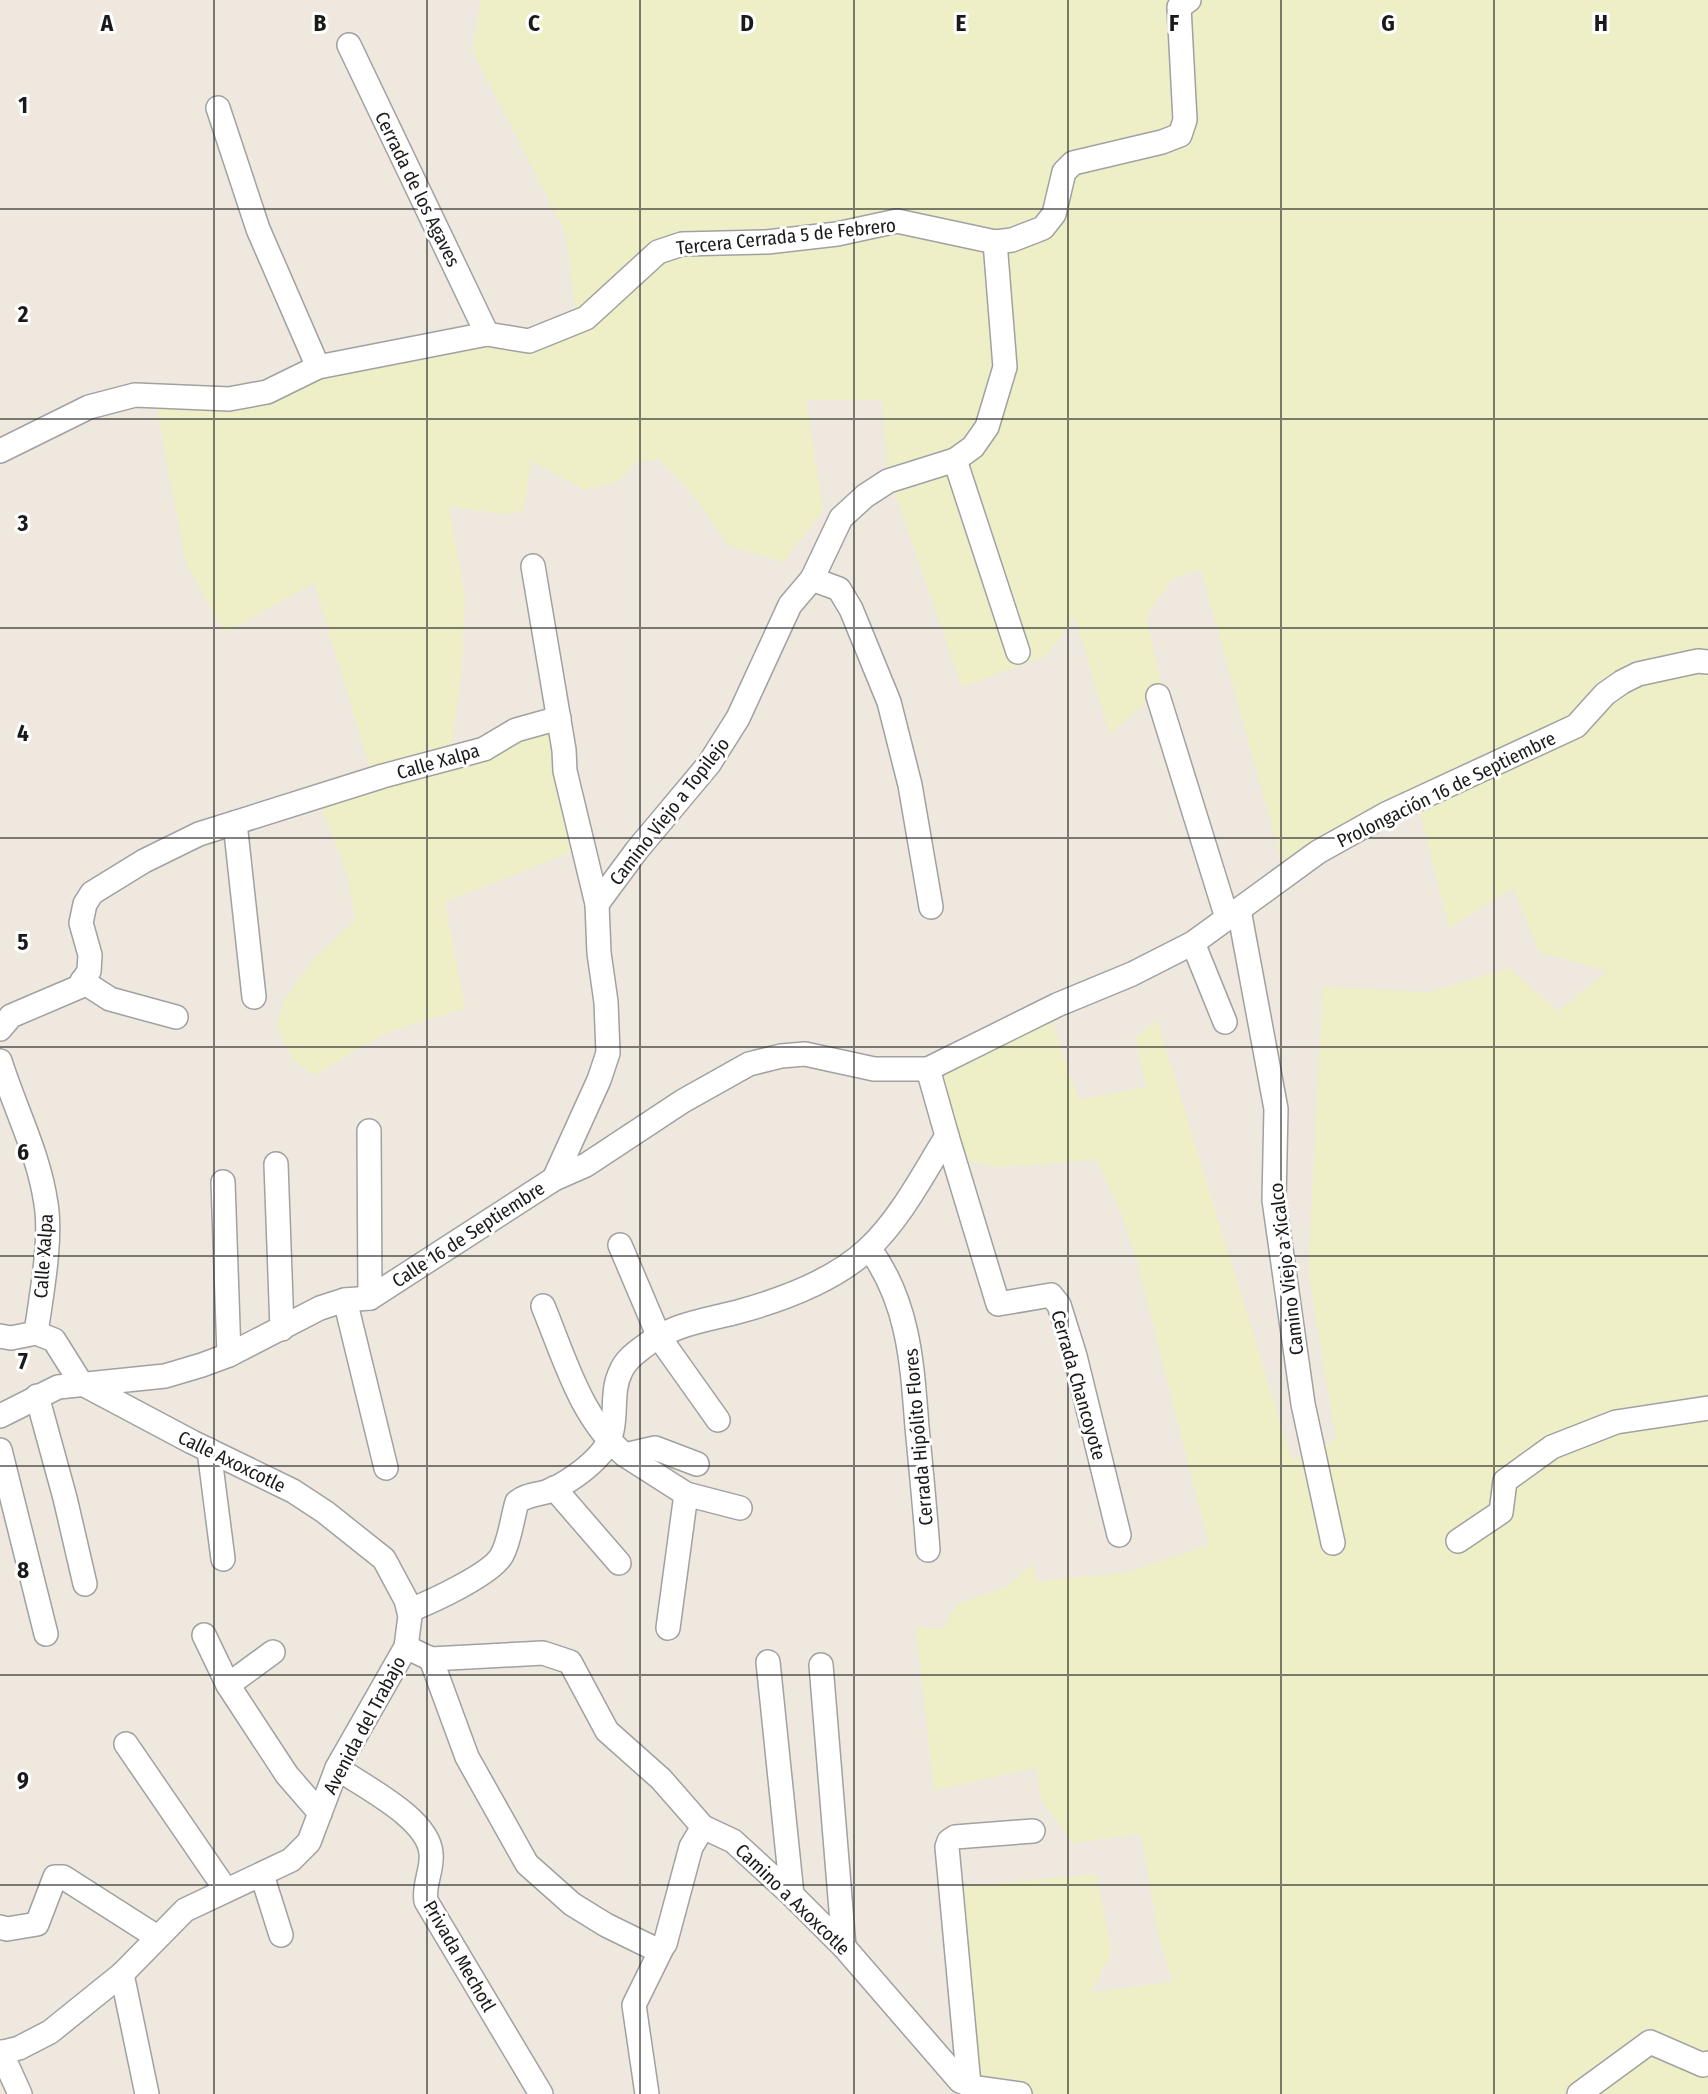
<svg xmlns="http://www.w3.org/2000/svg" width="1708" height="2094" font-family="'Fira Sans Condensed',sans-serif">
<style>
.farmland{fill:#eeefc7}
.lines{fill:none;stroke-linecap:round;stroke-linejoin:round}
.minor-casing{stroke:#a1a1a1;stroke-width:26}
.minor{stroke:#fff;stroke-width:23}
.grid{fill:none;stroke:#1a1a1a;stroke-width:2;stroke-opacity:0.55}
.labels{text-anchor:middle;stroke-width:6;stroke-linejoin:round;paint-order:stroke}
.street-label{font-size:19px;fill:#1a1a1a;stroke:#fff}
.grid-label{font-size:23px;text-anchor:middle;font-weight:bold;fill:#1a1a1a;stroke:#fff;stroke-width:6;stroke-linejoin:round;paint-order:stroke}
</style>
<rect width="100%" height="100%" fill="#eee8de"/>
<!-- farmland -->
<polygon class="farmland" points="481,0 1708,0 1708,2094 1014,2094 976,2088 950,1888 1096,1874 1112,1951 1091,1993 1173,1981 1159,1937 1141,1834 1073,1843 1042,1801 1036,1768 934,1790 916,1627 943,1629 957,1604 1006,1587 1031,1565 1038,1581 1124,1573 1209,1545 1137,1261 1123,1218 1097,1160 997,1167 957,1159 927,1059 1049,1014 1079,1100 1146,1087 1135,1038 1157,1020 1292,1460 1336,1439 1308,1271 1323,987 1429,992 1509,968 1558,1011 1608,971 1539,952 1513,888 1449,928 1415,792 1282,863 1201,570 1173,578 1146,616 1162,687 1110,735 1075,617 1046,656 962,687 888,473 882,400 806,400 823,511 783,562 728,545 695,497 659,459 634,463 619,481 585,490 532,461 523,511 505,514 449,507 465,595 462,667 450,757 557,712 579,849 445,902 465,1008 386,1033 315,1075 292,1060 277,1024 284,1001 311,962 355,920 348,877 317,795 374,781 314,583 225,633 186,563 156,403 268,388 374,356 534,340 576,317 566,234 472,50"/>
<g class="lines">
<defs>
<g id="minor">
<polyline points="349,45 487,334"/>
<polyline points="218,108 258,229 318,367"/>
<polyline points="0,451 89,407 135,395 229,399 267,392 318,367 487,334 529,341 586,318 658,252 682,244 767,242 837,234 897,221 995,242 1012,240 1043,228 1054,214 1064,172 1073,163 1162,142 1180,135 1185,120 1179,7 1189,0"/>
<polyline points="955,460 1018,652"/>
<polyline points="533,566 564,750 565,771 597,904 599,953 606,1002 608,1053 599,1080 554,1179"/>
<polyline points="812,579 839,589 851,609 889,702 910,785 931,907"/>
<polyline points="1158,696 1227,918"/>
<polyline points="235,823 254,997"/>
<polyline points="597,904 637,850 709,764 738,718 790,605 812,579 841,518 865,496 888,481 955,460 973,447 987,427 1005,367 995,242"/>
<polyline points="1239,910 1276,1109 1274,1200 1303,1404 1333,1543"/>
<polyline points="1193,943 1225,1022"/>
<polyline points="82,981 110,999 176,1017"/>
<polyline points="0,1029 11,1016 79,987 89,971 90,955 81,923 85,904 92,893 144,861 199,834 383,776 484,749 516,730 559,718"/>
<path d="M0,1061c15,48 39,93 46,143 6,36 -5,93 -10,129"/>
<polyline points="369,1131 370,1298"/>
<polyline points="947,1136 998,1304 1051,1295 1059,1305 1075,1356 1119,1535"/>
<polyline points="276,1164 282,1329"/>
<polyline points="223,1182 229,1355"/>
<polyline points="620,1245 659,1337 718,1420"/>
<path d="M869,1248c40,54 43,115 48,179 4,41 8,82 11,123"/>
<polyline points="345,1300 386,1468"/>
<path d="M543,1306c21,51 38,113 82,149l30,-7 42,16"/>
<polyline points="0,1336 11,1338 36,1333 54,1340 81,1383 192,1442 293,1491 325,1512 384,1559 406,1600 410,1616 406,1647 337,1768 309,1842 291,1860 185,1910 122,1974 50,2032 19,2048 0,2053"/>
<polyline points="37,1396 65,1498 85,1584"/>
<polyline points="0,1416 58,1387 165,1376 202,1365 229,1355 320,1308 345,1300 370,1298 554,1179 586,1165 683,1101 749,1064 781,1056 805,1054 874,1069 928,1069 1057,1005 1132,974 1193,943 1318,852 1386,814 1576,726 1605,694 1622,682 1638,674 1698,661 1708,662"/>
<polyline points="0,1450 46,1634"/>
<polyline points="209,1450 223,1559"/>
<polyline points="625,1455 686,1494"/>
<polyline points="554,1488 619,1563"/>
<polyline points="1458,1541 1501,1512 1505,1481 1552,1447 1616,1422 1708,1408"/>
<path d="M410,1610c21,-8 82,-36 92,-55 8,-15 10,-36 15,-53 9,-7 18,-7 29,-10 19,-7 43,-24 56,-40 20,-25 6,-56 19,-81 4,-10 13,-17 21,-23 31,-25 62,-27 99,-37 43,-12 94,-31 127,-62 33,-31 55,-75 79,-113l-19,-67"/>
<polyline points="668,1628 686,1494 740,1508"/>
<polyline points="204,1635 228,1685"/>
<polyline points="406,1647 431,1659 543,1653 570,1662 607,1731 661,1779 703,1827 733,1841 792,1895 844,1947 960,2081 977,2088 1020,2094"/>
<polyline points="273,1652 228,1685 287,1775 320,1813"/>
<polyline points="431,1659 467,1757 527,1864 572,1904 606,1925 657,1950 665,1944 691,1847 703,1827"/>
<polyline points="768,1662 792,1895"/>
<polyline points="821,1665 844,1947"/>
<polyline points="126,1744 226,1890"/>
<path d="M337,1768c27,19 91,50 94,85 2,17 -8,31 -5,48l115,193"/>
<polyline points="262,1875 281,1935"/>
<polyline points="0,1927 7,1929 37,1924 55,1877 63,1877 157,1937"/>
<polyline points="122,1974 147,2094"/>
<polyline points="1,2052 20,2094"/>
<polyline points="969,2085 947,1847 949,1841 955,1837 1033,1831"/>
<polyline points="647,2094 634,2005 662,1948"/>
<polyline points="1579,2094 1650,2042 1703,2065 1708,2063"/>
</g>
</defs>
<!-- minor casing -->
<use href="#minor" class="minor-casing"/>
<!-- minor -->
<use href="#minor" class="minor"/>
</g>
<!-- grid -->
<path class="grid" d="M214,0v2094M427,0v2094M640,0v2094M854,0v2094M1068,0v2094M1281,0v2094M1494,0v2094M0,209h1708M0,419h1708M0,628h1708M0,838h1708M0,1047h1708M0,1256h1708M0,1466h1708M0,1675h1708M0,1885h1708"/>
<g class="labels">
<!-- street labels -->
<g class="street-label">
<text transform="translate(418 189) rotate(64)" y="7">Cerrada de los Agaves</text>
<text transform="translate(786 236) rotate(-6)" y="7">Tercera Cerrada 5 de Febrero</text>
<text transform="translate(438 761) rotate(-16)" y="7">Calle Xalpa</text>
<text transform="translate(1446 789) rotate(-26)" y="7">Prolongación 16 de Septiembre</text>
<text transform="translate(669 811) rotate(-52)" y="7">Camino Viejo a Topilejo</text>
<text transform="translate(468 1234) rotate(-33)" y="7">Calle 16 de Septiembre</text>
<text transform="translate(43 1256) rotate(-86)" y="7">Calle Xalpa</text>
<text transform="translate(1286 1269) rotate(-97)" y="7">Camino Viejo a Xicalco</text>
<text transform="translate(1079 1385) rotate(74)" y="7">Cerrada Chancoyote</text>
<text transform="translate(918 1437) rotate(-95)" y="7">Cerrada Hipólito Flores</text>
<text transform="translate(232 1461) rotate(26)" y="7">Calle Axoxcotle</text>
<text transform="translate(364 1725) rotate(-62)" y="7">Avenida del Trabajo</text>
<text transform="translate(793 1899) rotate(44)" y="7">Camino a Axoxcotle</text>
<text transform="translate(460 1956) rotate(60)" y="7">Privada Mechotl</text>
</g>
</g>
<g class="grid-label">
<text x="107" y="31">A</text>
<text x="320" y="31">B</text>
<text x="534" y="31">C</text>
<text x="747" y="31">D</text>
<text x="961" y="31">E</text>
<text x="1174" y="31">F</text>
<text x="1388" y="31">G</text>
<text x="1601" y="31">H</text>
<text x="23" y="113">1</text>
<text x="23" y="322">2</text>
<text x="23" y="531">3</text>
<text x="23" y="741">4</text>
<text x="23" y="950">5</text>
<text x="23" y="1160">6</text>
<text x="23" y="1369">7</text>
<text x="23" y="1578">8</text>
<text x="23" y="1788">9</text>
</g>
</svg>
